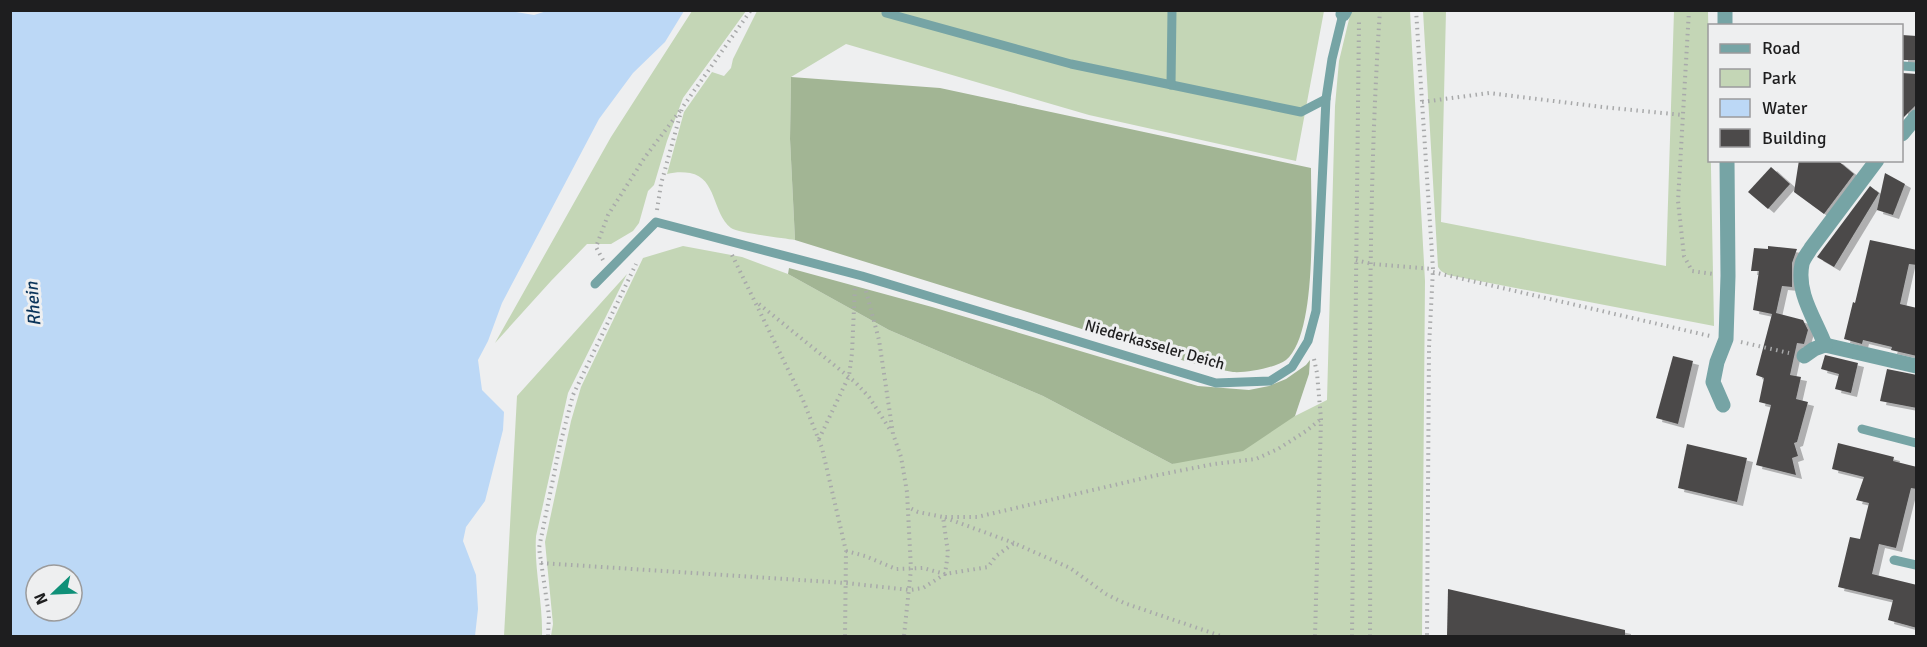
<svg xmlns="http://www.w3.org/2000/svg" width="1927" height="647" font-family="Signika,sans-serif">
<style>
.green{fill:#c4d6b6}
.forest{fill:#a2b594}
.water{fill:#bcd8f6;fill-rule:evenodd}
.building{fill:#4c4a4a;filter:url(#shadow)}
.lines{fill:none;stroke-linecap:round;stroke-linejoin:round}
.path{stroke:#a8a9aa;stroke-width:4;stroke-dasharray:1.5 4.5;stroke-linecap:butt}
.service{stroke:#76a4a5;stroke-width:9}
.minor{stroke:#76a4a5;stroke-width:15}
.labels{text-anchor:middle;stroke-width:6;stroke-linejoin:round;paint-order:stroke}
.street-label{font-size:16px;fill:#1e1e1f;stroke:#eeeff0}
.water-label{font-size:18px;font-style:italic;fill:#0b345a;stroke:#eeeff0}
</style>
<defs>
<filter id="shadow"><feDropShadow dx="6" dy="4" stdDeviation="0" flood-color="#0004"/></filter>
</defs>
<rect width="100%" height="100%" fill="#eeeff0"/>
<!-- green -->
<g class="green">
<polygon points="692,11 746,11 683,98 667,141 654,185 648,191 639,223 633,231 611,244 587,244 551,281 495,343 611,137"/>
<path d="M757,11h567l-28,150 -207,-46 -243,-71 -55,33 -1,62 5,101c-12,-2 -57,-7 -64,-12 -19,-15 -14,-50 -41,-55 -7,-1 -15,-1 -23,1l17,-62 28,-40 12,4 7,-8 2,-9z"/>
<polygon points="1351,11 1410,11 1425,281 1422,636 551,636 553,624 545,542 571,421 581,387 643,258 683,246 742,257 788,274 889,330 1043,396 1172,464 1295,416 1327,400 1335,106 1339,61"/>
<polygon points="1423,11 1446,11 1441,222 1666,266 1674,11 1708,11 1714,326 1448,275 1441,271 1438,267"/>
<path d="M627,274l-59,119 -32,143c-2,34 7,66 6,100h-38l13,-240z"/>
</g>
<!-- forest -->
<g class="forest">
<path d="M791,77l149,11 371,80c0,41 7,166 -25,192 -11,8 -40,13 -53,12 -15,-2 -30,-7 -45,-10l-393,-122 -5,-101z"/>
<polygon points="789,268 932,307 1198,386 1249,390 1269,386 1286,379 1306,365 1310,360 1309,374 1295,416 1243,451 1172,464 1043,396 889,330 788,274"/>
</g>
<!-- water -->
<path class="water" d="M510,11l24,4 16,-5 134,1 -19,31 -32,31 -34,46 -97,184 -14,38 -10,19 4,30 22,22 -1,18 -18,71 -19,26 -3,14 13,34 2,34 -3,27h-464v-625zM36,575h36v36h-36z"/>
<!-- building -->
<g class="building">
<polygon points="1902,35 1917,36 1917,60 1902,60"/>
<polygon points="1902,73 1917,74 1917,104 1902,119"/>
<polygon points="1799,160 1837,160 1854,174 1824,214 1794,192"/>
<polygon points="1771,167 1790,184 1768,209 1748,192"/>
<polygon points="1885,173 1905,184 1893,215 1877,210"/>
<polygon points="1870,186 1879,193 1834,267 1817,257"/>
<polygon points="1870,240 1917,250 1917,265 1909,264 1900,304 1917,308 1917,356 1891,350 1892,347 1863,340 1862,344 1844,339 1853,302 1855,303"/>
<polygon points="1768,246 1797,249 1792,263 1792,287 1782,286 1776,313 1803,320 1808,330 1804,344 1797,343 1790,375 1801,377 1796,399 1808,402 1797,442 1794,443 1798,456 1792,458 1796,475 1756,465 1771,405 1759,402 1764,378 1756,375 1772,314 1753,310 1759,271 1751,271 1754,248 1768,249"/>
<polygon points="1825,355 1858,363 1851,393 1835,389 1839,374 1821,369"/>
<polygon points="1673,356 1693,361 1678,424 1656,418"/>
<polygon points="1887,369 1917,375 1917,408 1880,401"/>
<polygon points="1838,443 1894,457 1893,461 1917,467 1917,489 1911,488 1896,548 1879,544 1872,574 1917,585 1917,628 1888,620 1893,600 1838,587 1850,537 1860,539 1869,503 1856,500 1864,477 1832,469"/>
<polygon points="1687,444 1747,458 1737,502 1678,488"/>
<polygon points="1448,589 1625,630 1625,636 1447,636"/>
</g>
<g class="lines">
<!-- path -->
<g class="path">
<polyline points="1416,10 1433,269 1429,347 1427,636"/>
<polyline points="1689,10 1678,201 1684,256 1692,271 1713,274"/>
<polyline points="1422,102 1489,93 1602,107 1683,115"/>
<polyline points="657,210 661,184 682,108 751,10"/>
<polyline points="732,255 803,400 822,448 846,551 845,636"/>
<polyline points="603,260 596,247 608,215 645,157 680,111"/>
<polyline points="1356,260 1372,264 1433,269"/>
<polyline points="1433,272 1710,336"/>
<polyline points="866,291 879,340 893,434 901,457 907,492 911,569 904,636"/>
<polyline points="759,304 855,382 869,397 891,431"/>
<polyline points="1741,342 1789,353"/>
<polyline points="1314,359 1317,373 1321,419 1315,636"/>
<polyline points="819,439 849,376 852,353 855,286"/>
<polyline points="1014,543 943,517 977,517 1153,476 1214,464 1256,459 1278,449 1306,431 1321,419"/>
<polyline points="846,551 865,556 896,569 923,568 945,574 948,553 943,517 918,512 908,507"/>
<polyline points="541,563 846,583 910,590 923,588 945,574 988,567 996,556 1014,543 1070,568 1106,594 1124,603 1221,636"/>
<polyline points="548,636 549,616 539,548 560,445 573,395 636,264"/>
<polyline points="1352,636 1359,20"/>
<path d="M1370,636c1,-208 -4,-417 10,-626"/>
</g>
<!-- service -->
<g class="service">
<polyline points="887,10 886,13 1071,64 1301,112 1326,99"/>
<polyline points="1903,66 1916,67"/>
<polyline points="1171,85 1172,10"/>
<polyline points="595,284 656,222 862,276 1216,383 1270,381 1292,367 1308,341 1316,311 1326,99 1332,59 1343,14"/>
<polyline points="1862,429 1916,443"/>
<polyline points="1894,560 1916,565"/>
</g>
<!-- minor -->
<g class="minor">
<polyline points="1725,10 1725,26"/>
<polyline points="1343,14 1345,10"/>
<polyline points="1902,134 1916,117"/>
<polyline points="1825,345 1916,366"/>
<path d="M1804,356l10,-7 11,-4c-9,-25 -29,-51 -23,-81 1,-5 6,-11 9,-16l66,-88"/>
<polyline points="1723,405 1713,382 1717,362 1726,339 1728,276 1727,160"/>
</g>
</g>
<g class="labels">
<!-- street labels -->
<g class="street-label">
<text transform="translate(1155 344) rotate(16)" y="6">Niederkasseler Deich</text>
</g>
<!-- water labels -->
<g class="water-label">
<text transform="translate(33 304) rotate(-94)" y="6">Rhein</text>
</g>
</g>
<!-- border -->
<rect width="1927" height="647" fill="none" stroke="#1e1e1f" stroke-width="24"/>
<!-- legend -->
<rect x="1708" y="24" width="195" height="138" fill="#eeeff0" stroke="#9b9b9c" stroke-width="1.5"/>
<rect x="1720" y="44" width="30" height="9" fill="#76a4a5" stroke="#9b9b9c" stroke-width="1.5"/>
<text x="1762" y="54" font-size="18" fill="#1e1e1f">Road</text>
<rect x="1720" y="69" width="30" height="18" fill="#c4d6b6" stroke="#9b9b9c" stroke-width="1.5"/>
<text x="1762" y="84" font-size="18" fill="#1e1e1f">Park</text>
<rect x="1720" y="99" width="30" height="18" fill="#bcd8f6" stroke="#9b9b9c" stroke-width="1.5"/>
<text x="1762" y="114" font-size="18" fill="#1e1e1f">Water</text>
<rect x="1720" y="129" width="30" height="18" fill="#4c4a4a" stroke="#9b9b9c" stroke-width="1.5"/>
<text x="1762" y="144" font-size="18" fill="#1e1e1f">Building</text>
<!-- north arrow -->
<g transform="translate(54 593) rotate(247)"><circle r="28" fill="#eeeff0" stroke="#9b9b9c" stroke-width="1.5"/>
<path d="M0-4.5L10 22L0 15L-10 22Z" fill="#0f9078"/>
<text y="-9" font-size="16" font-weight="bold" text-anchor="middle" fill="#1e1e1f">N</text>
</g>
</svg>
